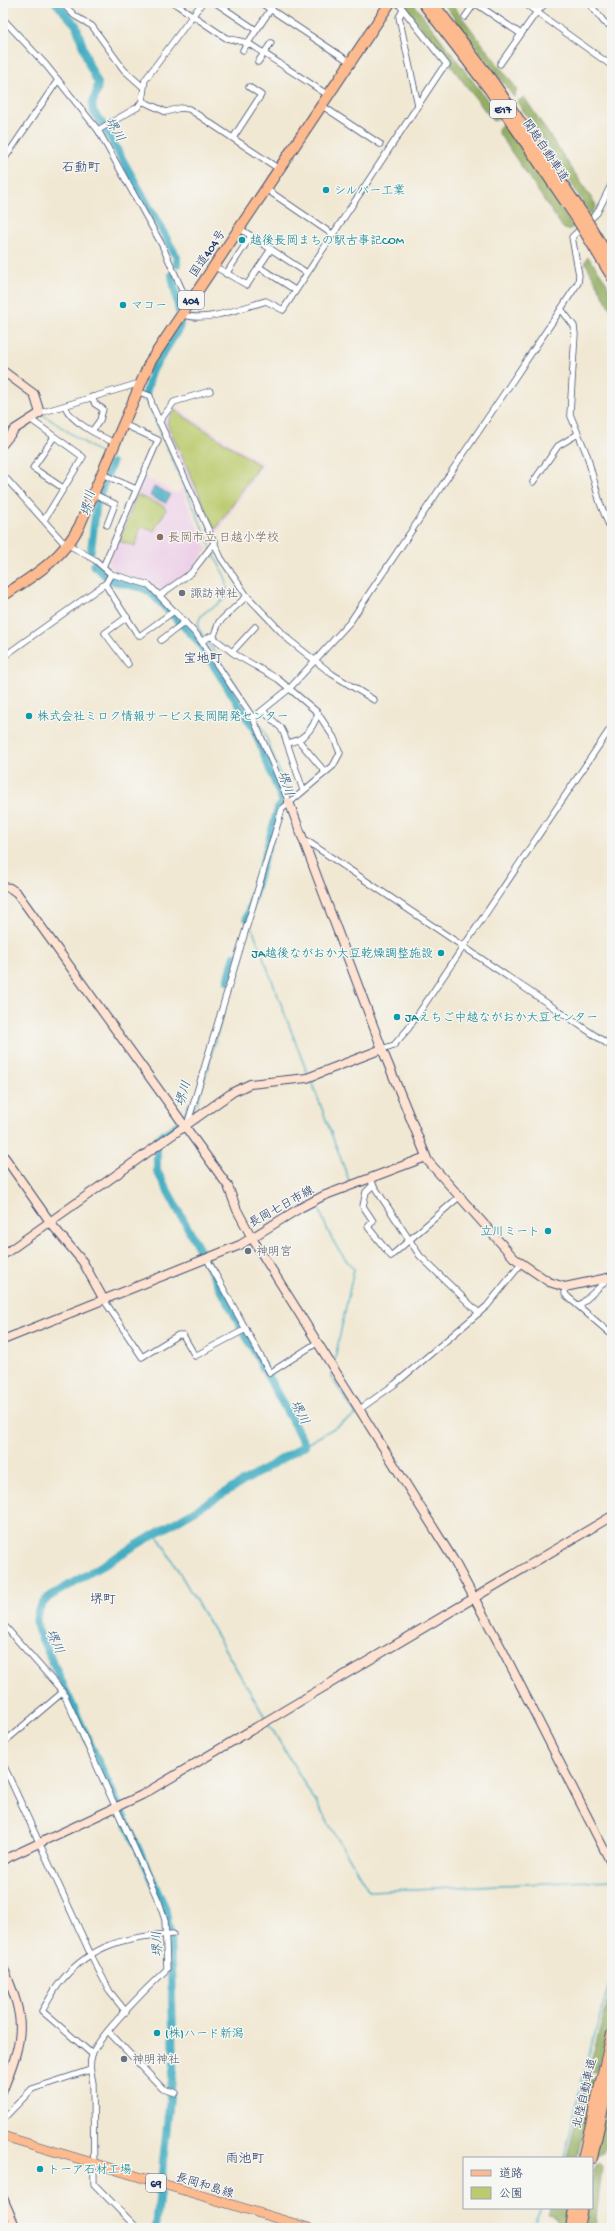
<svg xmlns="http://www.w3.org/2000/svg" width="615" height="2231" font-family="'Gochi Hand','Klee One',sans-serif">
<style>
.built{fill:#edd0e8}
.green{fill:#baca6c;stroke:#6a7c65}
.forest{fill:#93ae60;stroke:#576e5f}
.water{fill:#43adc2;stroke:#2f6e90}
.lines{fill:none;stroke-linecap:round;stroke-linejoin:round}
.stream{stroke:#43adc2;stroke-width:1.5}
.river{stroke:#43adc2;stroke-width:8}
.street-casing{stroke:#3b4b70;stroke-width:7}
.secondary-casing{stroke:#3b4b70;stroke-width:10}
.primary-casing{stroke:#3b4b70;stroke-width:10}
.highway-casing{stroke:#3b4b70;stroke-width:12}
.street{stroke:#fff;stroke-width:5.5}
.secondary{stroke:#fee3d2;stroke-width:8}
.primary{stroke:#fcba8e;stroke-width:9}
.highway{stroke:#fcba8e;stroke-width:10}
.highway-bridge-casing{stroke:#3b4b70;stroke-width:12;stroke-linecap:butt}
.highway-bridge{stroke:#fcba8e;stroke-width:10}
.culture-dot{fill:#0f9aa8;stroke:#f6f6f2;stroke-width:1.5}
.education-dot{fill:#8d6e63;stroke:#f6f6f2;stroke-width:1.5}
.worship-dot{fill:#6b7280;stroke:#f6f6f2;stroke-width:1.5}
.labels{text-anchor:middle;stroke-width:3;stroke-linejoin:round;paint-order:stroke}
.shield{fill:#f6f6f2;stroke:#5d6b8a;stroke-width:1}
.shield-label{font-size:11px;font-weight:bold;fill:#1b2f5e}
.street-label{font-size:12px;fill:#1b2f5e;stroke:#f6f6f2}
.culture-label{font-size:12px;fill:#0d838f;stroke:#f6f6f2;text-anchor:start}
.education-label{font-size:12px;fill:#785e54;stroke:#f6f6f2;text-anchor:start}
.worship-label{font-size:12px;fill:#5b616d;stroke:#f6f6f2;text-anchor:start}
.water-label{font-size:13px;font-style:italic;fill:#295b81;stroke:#f6f6f2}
.neighbourhood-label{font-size:13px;fill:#1b2f5e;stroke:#f6f6f2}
</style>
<rect width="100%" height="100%" fill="#f6f6f2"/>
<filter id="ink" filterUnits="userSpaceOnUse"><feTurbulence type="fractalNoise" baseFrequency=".025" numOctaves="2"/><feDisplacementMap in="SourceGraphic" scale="8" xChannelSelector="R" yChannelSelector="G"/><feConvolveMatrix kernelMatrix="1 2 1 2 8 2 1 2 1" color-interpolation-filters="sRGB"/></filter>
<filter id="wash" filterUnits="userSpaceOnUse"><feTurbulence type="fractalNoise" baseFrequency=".012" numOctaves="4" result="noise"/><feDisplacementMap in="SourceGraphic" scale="16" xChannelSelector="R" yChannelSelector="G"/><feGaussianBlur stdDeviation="0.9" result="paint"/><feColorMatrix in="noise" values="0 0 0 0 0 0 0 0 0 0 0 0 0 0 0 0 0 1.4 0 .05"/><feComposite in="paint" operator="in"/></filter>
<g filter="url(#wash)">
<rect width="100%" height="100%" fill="#f1e8d3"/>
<!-- built -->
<g class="built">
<polygon points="173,406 263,464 216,536 213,536 162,423"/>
<polygon points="144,477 178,494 181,488 207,549 189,572 163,592 154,584 117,572 108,565 122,525"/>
</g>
<!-- green -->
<g class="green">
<polygon points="174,410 259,465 217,528 214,527 167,423"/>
<polygon points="137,495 164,506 166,510 154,531 141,527 135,546 119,541"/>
</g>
<!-- forest -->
<g class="forest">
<polygon points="402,3 413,3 501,118 493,121 451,66 452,62 448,61"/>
<polygon points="443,3 451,3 517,89 514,97"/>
<polygon points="524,97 596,205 591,215 548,146 517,102"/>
<polygon points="504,122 570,223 574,227 567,230 563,228 498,132 498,129"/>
<path d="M588,257c16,21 24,29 24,55l-27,-50z"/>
<polygon points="612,1986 612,2014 598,2069 596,2073 588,2072"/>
<polygon points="586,2078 595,2080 577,2158 567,2158"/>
<path d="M612,2085c0,24 1,47 -8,69l-10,4z"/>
<polygon points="599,2163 602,2166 595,2228 585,2228 587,2208 592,2208 592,2173 595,2164"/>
<polygon points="551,2208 567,2208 564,2228 556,2228 557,2220 553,2215 548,2214"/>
</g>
<!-- water -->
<polygon class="water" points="154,487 170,494 166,503 150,496"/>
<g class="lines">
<!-- stream -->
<g class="stream">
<polyline points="145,397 210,545"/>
<polyline points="42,414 104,456"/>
<path d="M211,548l15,31 2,15c-7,15 -31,13 -30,34l57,85"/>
<polyline points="256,717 264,731 288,794"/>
<polyline points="249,927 253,930 308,1075"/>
<polyline points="311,1080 350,1183"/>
<polyline points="197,1104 225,1007"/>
<path d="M334,1363l20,-94c-19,-20 -28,-40 -37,-66l26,-10"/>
<polyline points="305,1445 356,1415 332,1378 332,1372"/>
<polyline points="156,1533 266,1719"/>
<polyline points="269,1724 369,1891 612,1880"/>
<polyline points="564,2158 584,2072 612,1975"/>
<polyline points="532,2228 541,2208"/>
</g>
<!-- river -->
<g class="river">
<path d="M56,3l20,22 13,40 9,18c-1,22 -15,18 4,40l75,134v7"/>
<polyline points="172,275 179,311"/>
<polyline points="145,397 152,371 179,328 180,324"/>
<polyline points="91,550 97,501 112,463"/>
<polyline points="94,565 107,577 113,581 143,588 150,592 198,641 253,727 283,802 278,809 247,918"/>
<polyline points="228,981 235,956"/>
<path d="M156,2228l18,-167 -4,-127 -5,-27 -127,-277c-4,-14 0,-23 11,-33l256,-152 -148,-274v-32l29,-20 5,-12"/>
</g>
</g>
</g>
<g filter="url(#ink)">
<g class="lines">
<defs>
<g id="street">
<polyline points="62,3 75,16 92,26 124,70 143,87"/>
<polyline points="174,3 226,38 248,43 328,95"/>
<polyline points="216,3 256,30"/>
<polyline points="261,3 350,62"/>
<polyline points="475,3 521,34"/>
<polyline points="524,3 612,66"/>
<polyline points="589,3 604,22 612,27"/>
<polyline points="403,10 399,17 418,105"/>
<polyline points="465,17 475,3"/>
<polyline points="3,19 46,65 98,130 162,245 182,290 192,299"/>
<polyline points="243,50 275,3"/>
<polyline points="258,62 271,43"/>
<polyline points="500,64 536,13 546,3"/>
<polyline points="142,101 166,112 180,108 189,109 279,169"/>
<polyline points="321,105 380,144"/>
<polyline points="98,130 138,107 142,101 145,80 202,3"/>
<polyline points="233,138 261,95 249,87"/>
<polyline points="3,161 58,80"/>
<polyline points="266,189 332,234"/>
<polyline points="239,228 307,273"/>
<polyline points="214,266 247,285 271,249"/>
<polyline points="259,267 295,290"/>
<polyline points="226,274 251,236"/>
<polyline points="561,309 574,326 575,334 570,414 587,455 600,503 612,533"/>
<path d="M182,314c21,10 62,-7 84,-13l17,9 159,-241 5,-4 -49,-62"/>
<polyline points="137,391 150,396 152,405 221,558 247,596 289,640 332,674 374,700"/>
<polyline points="92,397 95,404 103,409 100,420 92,431"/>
<path d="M65,406c5,16 35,30 50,37"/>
<polyline points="40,413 140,383"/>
<polyline points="30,419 83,457 44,520"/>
<polyline points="159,422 174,402 210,391"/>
<polyline points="54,437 33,468 63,488"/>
<polyline points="102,474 136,489"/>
<polyline points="3,475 62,541 95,560 111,574 149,585 197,635 253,718 289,802"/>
<polyline points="533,482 558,446 578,434"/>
<polyline points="94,494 115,504 107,525"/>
<polyline points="103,567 158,440 123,424"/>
<polyline points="105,584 138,635 141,635 174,611"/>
<polyline points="160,595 191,573 215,542"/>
<polyline points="127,617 105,633 128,664"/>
<polyline points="213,638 219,622 247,596"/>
<polyline points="161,640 185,622"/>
<polyline points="232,652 255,627"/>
<polyline points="3,657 106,583 111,574"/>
<polyline points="263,711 281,728 284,734 303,790"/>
<polyline points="253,718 289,689 350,622 561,309 578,283 579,275 572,237 597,213 612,183"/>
<polyline points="299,741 325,772"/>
<path d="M287,743c16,-2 26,-14 31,-30"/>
<polyline points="303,841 310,843 612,1047"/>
<polyline points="382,1049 394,1045 408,1029 612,726"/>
<polyline points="188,1122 282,809 333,766 340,753 334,738 317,712 278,679 236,655 211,636 202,641"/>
<polyline points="372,1183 420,1256 479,1313"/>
<polyline points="373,1185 366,1192 363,1206 373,1221 368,1227 391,1256 460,1196"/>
<polyline points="207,1259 270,1373 318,1342"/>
<polyline points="565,1287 565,1294 568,1297 612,1335"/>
<polyline points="104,1300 142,1357 178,1335 183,1335 195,1356 246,1329"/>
<polyline points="579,1306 608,1279"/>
<polyline points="360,1409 395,1384 487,1306 521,1264"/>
<path d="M3,1624l60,68 96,210 6,18 2,49c-16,15 -70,68 -75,86 -3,10 -1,18 1,28l1,101 43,44"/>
<polyline points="3,1743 63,1692"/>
<polyline points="3,1764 91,1955 110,1992 126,2012"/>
<polyline points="108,2031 163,2089 176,2093"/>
<path d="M92,2054l-50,-43c7,-11 12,-22 20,-31 30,-36 67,-44 111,-46"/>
<polyline points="3,2119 32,2089 90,2070"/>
</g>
<g id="secondary">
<polyline points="3,371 34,394 40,413 15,429 3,444"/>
<polyline points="289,802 382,1049 428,1161 514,1258 549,1282 565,1287 612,1277"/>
<polyline points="3,887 10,888 17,893 228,1186 237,1210 252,1238 453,1559 504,1653 612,1865"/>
<polyline points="3,1155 53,1226 83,1262 104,1300"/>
<polyline points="3,1255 233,1092 250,1084 307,1078 382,1049"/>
<polyline points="3,1340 240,1245 300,1208 323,1196 426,1157"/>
<polyline points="3,1860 142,1795 612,1516"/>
<path d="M3,1967c24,55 21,69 0,123"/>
<polyline points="3,2198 16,2228"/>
</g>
<polyline id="primary" points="3,2136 309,2228"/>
<g id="highway">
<polyline points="423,3 489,89 577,219"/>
<polyline points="433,3 493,82 583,214"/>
<polyline points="604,249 612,262"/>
<polyline points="598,254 612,277"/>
<path d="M3,596c31,-21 57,-35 76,-69l71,-165 240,-359"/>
<polyline points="583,2158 612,2034"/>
<polyline points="592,2158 612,2068"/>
<polyline points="571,2228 574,2208"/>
<polyline points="578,2228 582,2208"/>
</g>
</defs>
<!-- street casing -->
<use href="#street" class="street-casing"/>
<!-- secondary casing -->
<use href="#secondary" class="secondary-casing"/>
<!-- primary casing -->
<use href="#primary" class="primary-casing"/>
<!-- highway casing -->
<use href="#highway" class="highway-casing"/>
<!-- street -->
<use href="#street" class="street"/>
<!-- secondary -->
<use href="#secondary" class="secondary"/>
<!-- primary -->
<use href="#primary" class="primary"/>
<!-- highway -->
<use href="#highway" class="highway"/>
<defs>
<g id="highway-bridge">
<polyline points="583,214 604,249"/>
<polyline points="577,219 598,254"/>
</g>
</defs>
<!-- highway-bridge casing -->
<use href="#highway-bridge" class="highway-bridge-casing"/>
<!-- highway-bridge -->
<use href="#highway-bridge" class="highway-bridge"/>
</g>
</g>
<!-- markers -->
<g class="culture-dot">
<circle cx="326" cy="190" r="4"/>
<circle cx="242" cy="240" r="4"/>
<circle cx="123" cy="305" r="4"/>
<circle cx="29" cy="716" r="4"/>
<circle cx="441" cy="953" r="4"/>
<circle cx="397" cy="1017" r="4"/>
<circle cx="548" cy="1231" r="4"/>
<circle cx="157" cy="2033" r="4"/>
<circle cx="40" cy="2169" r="4"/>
</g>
<circle class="education-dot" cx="160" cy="537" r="4"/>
<g class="worship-dot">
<circle cx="182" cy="593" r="4"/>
<circle cx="248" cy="1251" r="4"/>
<circle cx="124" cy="2059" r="4"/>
</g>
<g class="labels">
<!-- shield labels -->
<g class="shield">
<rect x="490" y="100" width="26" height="18" rx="3"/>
<rect x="178" y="291" width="26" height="18" rx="3"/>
<rect x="146" y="2174" width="20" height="18" rx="3"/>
</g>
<g class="shield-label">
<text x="503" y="113">E17</text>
<text x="191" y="304">404</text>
<text x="156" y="2187">69</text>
</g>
<!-- street labels -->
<g class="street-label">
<text transform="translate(546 150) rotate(56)" y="4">関越自動車道</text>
<text transform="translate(207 253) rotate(-56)" y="4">国道404号</text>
<text transform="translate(281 1206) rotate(-29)" y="4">長岡七日市線</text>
<text transform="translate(584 2093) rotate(-77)" y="4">北陸自動車道</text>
<text transform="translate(205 2185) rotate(17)" y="4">長岡和島線</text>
</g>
<!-- culture labels -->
<g class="culture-label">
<text x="334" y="194">シルバー工業</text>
<text x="250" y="244">越後長岡まちの駅古事記COM</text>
<text x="131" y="309">マコー</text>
<text x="37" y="720">株式会社ミロク情報サービス長岡開発センター</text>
<text x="433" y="957" text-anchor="end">JA越後ながおか大豆乾燥調整施設</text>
<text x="405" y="1021">JAえちご中越ながおか大豆センター</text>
<text x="540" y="1235" text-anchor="end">立川ミート</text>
<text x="165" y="2037">(株)ハード新潟</text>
<text x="48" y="2173">トーア石材工場</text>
</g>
<!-- education labels -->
<g class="education-label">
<text x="168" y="541">長岡市立 日越小学校</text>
</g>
<!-- worship labels -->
<g class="worship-label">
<text x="190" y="597">諏訪神社</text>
<text x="256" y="1255">神明宮</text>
<text x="132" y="2063">神明神社</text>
</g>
<!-- water labels -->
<g class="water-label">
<text transform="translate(116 129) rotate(60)" y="5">堺川</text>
<text transform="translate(87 503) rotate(-77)" y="5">堺川</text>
<text transform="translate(287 783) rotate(72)" y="5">堺川</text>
<text transform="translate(182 1093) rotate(-73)" y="5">堺川</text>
<text transform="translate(301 1412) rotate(62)" y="5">堺川</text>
<text transform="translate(56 1641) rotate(66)" y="5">堺川</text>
<text transform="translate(156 1944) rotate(-93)" y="5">堺川</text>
</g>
<!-- neighbourhood labels -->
<g class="neighbourhood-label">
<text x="81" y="171">石動町</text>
<text x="203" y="662">宝地町</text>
<text x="103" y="1603">堺町</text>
<text x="245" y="2162">雨池町</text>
</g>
</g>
<!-- margin -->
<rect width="615" height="2231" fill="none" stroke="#f6f6f2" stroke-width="16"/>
<!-- legend -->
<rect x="463" y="2157" width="130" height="52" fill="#f6f6f2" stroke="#9ea6b7"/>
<rect x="471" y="2170" width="20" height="6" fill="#fcba8e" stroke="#9ea6b7"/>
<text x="499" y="2177" font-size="12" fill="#1b2f5e">道路</text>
<rect x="471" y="2187" width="20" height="12" fill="#baca6c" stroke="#9ea6b7"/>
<text x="499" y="2197" font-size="12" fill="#1b2f5e">公園</text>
</svg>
